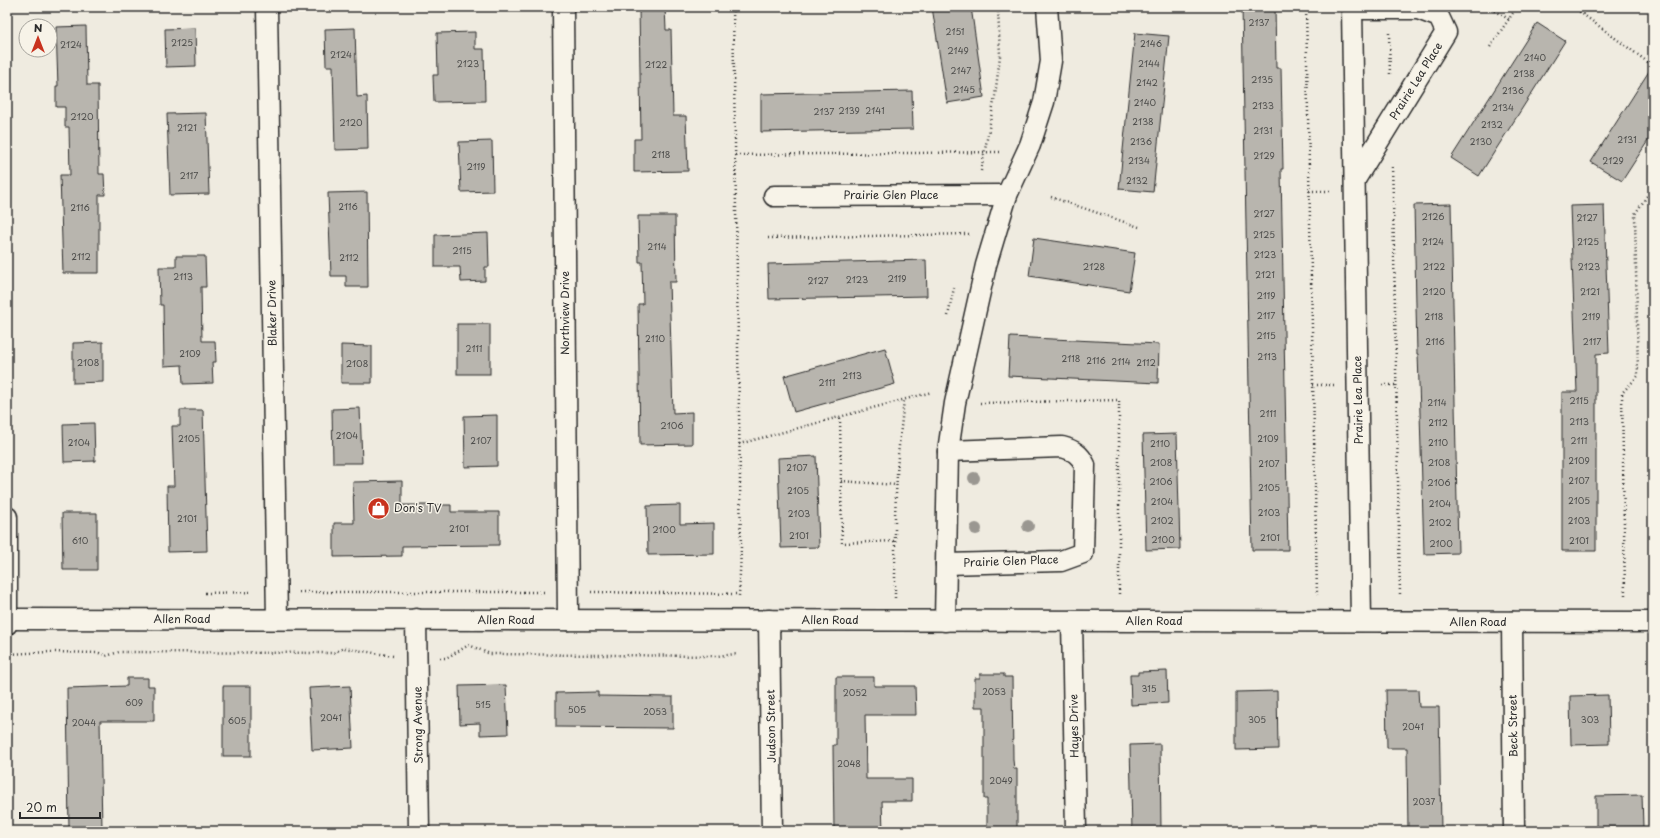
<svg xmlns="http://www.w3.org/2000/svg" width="1660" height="838" font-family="'Playpen Sans',sans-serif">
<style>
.building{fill:#b8b5ae;stroke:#2b2b2b}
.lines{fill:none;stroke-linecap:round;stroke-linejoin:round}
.minor-casing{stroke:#2b2b2b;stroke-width:23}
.path{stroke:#2b2b2b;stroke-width:2.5;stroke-dasharray:1 3;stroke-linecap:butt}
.minor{stroke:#f7f3e8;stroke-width:20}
.tree{fill:#9a9791}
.labels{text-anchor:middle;stroke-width:3;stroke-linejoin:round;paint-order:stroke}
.number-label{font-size:9px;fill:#4e4e4c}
.street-label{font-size:11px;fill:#2b2b2b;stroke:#f7f3e8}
.poi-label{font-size:11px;fill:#2b2b2b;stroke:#f7f3e8;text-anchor:start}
</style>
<rect width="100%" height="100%" fill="#efebe0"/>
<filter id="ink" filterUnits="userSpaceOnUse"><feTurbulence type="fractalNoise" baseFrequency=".025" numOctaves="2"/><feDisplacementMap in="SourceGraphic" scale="8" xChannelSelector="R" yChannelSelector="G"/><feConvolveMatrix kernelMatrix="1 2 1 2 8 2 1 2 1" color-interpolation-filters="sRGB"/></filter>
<g filter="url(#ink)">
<!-- building -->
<g class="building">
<polygon points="639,7 665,7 666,30 671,30 673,116 686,116 688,171 634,172 634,139 641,139"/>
<polygon points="932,7 971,7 984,97 947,103"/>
<polygon points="1242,7 1275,7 1276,68 1281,68 1283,169 1281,169 1288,550 1252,550"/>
<polygon points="1537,23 1565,41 1479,176 1451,158"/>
<polygon points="86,26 87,85 98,85 99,174 104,174 105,195 99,195 99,273 63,273 60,175 70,175 69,127 65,127 65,107 56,107 56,86 58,86 56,27"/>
<polygon points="195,28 196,66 166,67 165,29"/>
<polygon points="355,28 357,97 367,96 368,149 335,150 333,66 326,66 325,29"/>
<polygon points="475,32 475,49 484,49 485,101 434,102 433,75 438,75 437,33"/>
<polygon points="1135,33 1169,36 1153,192 1119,189"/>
<polygon points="1653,65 1653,133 1622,181 1591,162"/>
<polygon points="912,91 913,129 761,132 761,94"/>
<polygon points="206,113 209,194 170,195 167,114"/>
<polygon points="492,141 493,191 461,192 459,142"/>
<polygon points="367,192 368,287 346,287 346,276 331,276 328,193"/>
<polygon points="1451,204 1458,553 1424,554 1420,413 1418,354 1417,354 1414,205"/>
<polygon points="1604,205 1609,353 1596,354 1596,551 1562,551 1562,392 1577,392 1570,206"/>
<polygon points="638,216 675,216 676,282 669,282 673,413 692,412 692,444 640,445 638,304 643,304 642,262 639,262"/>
<polygon points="488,233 489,267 485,267 485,281 461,282 460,267 435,267 435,235"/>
<polygon points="1034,238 1135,253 1129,291 1029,276"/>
<polygon points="176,256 205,256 206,287 201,287 202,341 215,341 216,362 212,362 213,383 183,384 182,365 164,366 163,305 160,305 159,267 176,267"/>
<polygon points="926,260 927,296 769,299 768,264"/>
<rect x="457" y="324" width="33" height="50"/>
<polygon points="1010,337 1159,344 1158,383 1008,376"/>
<polygon points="103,342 103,382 73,383 73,343"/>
<polygon points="341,345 372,346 372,383 341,383"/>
<polygon points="885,348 895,384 794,412 784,376"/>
<polygon points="360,408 362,463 333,463 332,409"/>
<polygon points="180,410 203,410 207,551 168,552 167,486 174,486 172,426 180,426"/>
<polygon points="497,415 497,466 465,467 464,416"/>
<polygon points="94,423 95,461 64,462 63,424"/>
<polygon points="1177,434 1180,549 1146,550 1143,435"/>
<polygon points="816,456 819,547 781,548 778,458"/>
<polygon points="402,481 402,505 451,505 451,512 499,512 499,545 402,546 402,556 334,557 334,523 354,523 353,482"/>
<polygon points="680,505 680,524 714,523 714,554 648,555 647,506"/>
<polygon points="62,513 97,513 97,570 63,570"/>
<polygon points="1167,671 1168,703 1131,705 1130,675 1138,675 1138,672"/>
<polygon points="980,674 1004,674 1004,677 1012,677 1013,760 1014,769 1017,769 1017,831 987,831 987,799 984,799 984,707 975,707 975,678 980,678"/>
<polygon points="836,677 874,677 874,686 915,686 916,715 865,715 866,779 912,779 912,801 882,801 883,831 834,831 833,745 836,745"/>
<polygon points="127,678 148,678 148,686 154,686 154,721 100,721 102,830 69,830 67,688 127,686"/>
<polygon points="506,685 508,734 480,735 480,723 460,724 459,686"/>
<rect x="223" y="686" width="28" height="70"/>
<polygon points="350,686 353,748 312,750 309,688"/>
<polygon points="1386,690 1418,690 1419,707 1439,707 1441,831 1408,831 1407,748 1387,748"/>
<polygon points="1277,691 1278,749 1236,750 1236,692"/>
<polygon points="598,692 598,696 673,697 673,728 556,727 556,693"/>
<polygon points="1608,695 1609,744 1571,745 1570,696"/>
<polygon points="1160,744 1161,831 1132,831 1130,745"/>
<polygon points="1642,795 1643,827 1596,828 1596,796"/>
</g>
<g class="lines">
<defs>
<g id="minor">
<polyline points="267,7 277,619"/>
<polyline points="563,7 568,620"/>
<polyline points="1352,7 1361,621"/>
<polyline points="1353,9 1418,9 1439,17 1446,32 1356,178"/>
<polyline points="774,196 1007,195"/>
<polyline points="7,517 7,624"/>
<path d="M946,564l115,-3 22,-8 2,-88c-5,-11 -12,-15 -23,-18l-114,4"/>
<polyline points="7,619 1653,622"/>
<polyline points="416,619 419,831"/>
<polyline points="769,620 772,831"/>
<polyline points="945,621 948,451 955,403 986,265 1007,195 1030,145 1044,102 1051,61 1047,7"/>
<polyline points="1072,621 1076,831"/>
<polyline points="1512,622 1514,831"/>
</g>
</defs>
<!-- minor casing -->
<use href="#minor" class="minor-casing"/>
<!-- path -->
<g class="path">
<polyline points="733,7 741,549 739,596"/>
<polyline points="1306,7 1317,595"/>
<polyline points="1487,7 1509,19"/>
<polyline points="1573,7 1653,66"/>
<polyline points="1389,33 1390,76"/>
<polyline points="1490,47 1517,7"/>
<polyline points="735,155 1001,152"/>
<polyline points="1392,167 1393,197"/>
<polyline points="981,171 995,96 1000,56 998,7"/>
<polyline points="1309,191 1331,191"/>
<polyline points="1051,197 1139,227"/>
<polyline points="1393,197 1400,595"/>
<polyline points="768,238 970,234"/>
<polyline points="948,316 954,288"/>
<polyline points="1313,385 1335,385"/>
<polyline points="1382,385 1396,385"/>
<polyline points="980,403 1119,400 1119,595"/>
<polyline points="840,418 842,543 895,541"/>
<polyline points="739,444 932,392"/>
<polyline points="841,481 897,485"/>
<polyline points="299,592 544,592"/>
<polyline points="591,592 739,594"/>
<polyline points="205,593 252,592"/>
<polyline points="1625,595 1622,393 1638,376 1635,214 1653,187"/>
<polyline points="895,598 895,515 898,455 904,400"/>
<polyline points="7,654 50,652 99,653 106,656 119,652 333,653 344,648 393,656"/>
<polyline points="440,658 446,658 469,645 490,654 716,656 737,654"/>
</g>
<!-- minor -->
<use href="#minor" class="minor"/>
</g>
<!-- trees -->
<g class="tree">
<circle cx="974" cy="478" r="6"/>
<circle cx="1028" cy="526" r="6"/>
<circle cx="976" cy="529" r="6"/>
</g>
</g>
<!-- icons -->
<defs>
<symbol id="shop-disc" viewBox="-11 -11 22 22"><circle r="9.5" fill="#c8321e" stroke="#f7f3e8"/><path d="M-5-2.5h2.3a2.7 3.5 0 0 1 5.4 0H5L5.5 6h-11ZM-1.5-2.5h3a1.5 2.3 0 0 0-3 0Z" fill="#fff"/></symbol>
</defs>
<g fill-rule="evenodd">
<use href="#shop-disc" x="366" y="496" width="25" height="25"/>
</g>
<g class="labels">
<!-- number labels -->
<g class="number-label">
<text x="1259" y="26">2137</text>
<text x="955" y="35">2151</text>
<text x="182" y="46">2125</text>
<text x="1151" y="47">2146</text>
<text x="71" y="48">2124</text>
<text x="958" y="54">2149</text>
<text x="341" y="58">2124</text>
<text x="1535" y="61">2140</text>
<text x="468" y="67">2123</text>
<text x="1149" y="67">2144</text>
<text x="656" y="68">2122</text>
<text x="961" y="74">2147</text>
<text x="1524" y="77">2138</text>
<text x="1262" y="83">2135</text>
<text x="1147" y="86">2142</text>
<text x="964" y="93">2145</text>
<text x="1513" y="94">2136</text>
<text x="1145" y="106">2140</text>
<text x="1263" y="109">2133</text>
<text x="1503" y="111">2134</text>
<text x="849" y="114">2139</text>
<text x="875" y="114">2141</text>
<text x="824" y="115">2137</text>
<text x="82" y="120">2120</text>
<text x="1143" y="125">2138</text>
<text x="351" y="126">2120</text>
<text x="1492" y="128">2132</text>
<text x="187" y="131">2121</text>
<text x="1263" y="134">2131</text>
<text x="1627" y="143">2131</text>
<text x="1141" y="145">2136</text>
<text x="1481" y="145">2130</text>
<text x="661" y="158">2118</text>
<text x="1264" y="159">2129</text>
<text x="1139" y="164">2134</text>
<text x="1613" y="164">2129</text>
<text x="476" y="170">2119</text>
<text x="189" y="179">2117</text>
<text x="1137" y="184">2132</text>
<text x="348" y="210">2116</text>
<text x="80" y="211">2116</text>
<text x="1264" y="217">2127</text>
<text x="1433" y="220">2126</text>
<text x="1587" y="221">2127</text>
<text x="1264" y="238">2125</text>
<text x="1433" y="245">2124</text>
<text x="1588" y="245">2125</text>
<text x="657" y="250">2114</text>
<text x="462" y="254">2115</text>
<text x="1265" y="258">2123</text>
<text x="81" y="260">2112</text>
<text x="349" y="261">2112</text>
<text x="1094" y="270">2128</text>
<text x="1434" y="270">2122</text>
<text x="1589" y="270">2123</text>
<text x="1265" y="278">2121</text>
<text x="183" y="280">2113</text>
<text x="897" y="282">2119</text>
<text x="857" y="283">2123</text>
<text x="818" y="284">2127</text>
<text x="1434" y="295">2120</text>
<text x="1590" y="295">2121</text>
<text x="1266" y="299">2119</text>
<text x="1266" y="319">2117</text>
<text x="1434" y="320">2118</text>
<text x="1591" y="320">2119</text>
<text x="1266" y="339">2115</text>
<text x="655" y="342">2110</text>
<text x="1435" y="345">2116</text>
<text x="1592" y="345">2117</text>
<text x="474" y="352">2111</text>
<text x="190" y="357">2109</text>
<text x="1267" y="360">2113</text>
<text x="1071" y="362">2118</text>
<text x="1096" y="364">2116</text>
<text x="1121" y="365">2114</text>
<text x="88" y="366">2108</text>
<text x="1146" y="366">2112</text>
<text x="357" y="367">2108</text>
<text x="852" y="379">2113</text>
<text x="827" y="386">2111</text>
<text x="1579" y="404">2115</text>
<text x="1437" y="406">2114</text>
<text x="1268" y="417">2111</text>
<text x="1579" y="425">2113</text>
<text x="1438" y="426">2112</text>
<text x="672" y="429">2106</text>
<text x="347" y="439">2104</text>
<text x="189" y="442">2105</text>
<text x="1268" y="442">2109</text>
<text x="481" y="444">2107</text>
<text x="1579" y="444">2111</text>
<text x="79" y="446">2104</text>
<text x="1438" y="446">2110</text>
<text x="1160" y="447">2110</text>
<text x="1579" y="464">2109</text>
<text x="1161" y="466">2108</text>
<text x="1439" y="466">2108</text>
<text x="1269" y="467">2107</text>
<text x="797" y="471">2107</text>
<text x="1579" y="484">2107</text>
<text x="1161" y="485">2106</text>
<text x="1439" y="486">2106</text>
<text x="1269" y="491">2105</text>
<text x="798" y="494">2105</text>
<text x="1579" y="504">2105</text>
<text x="1162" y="505">2104</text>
<text x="1440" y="507">2104</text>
<text x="1269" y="516">2103</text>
<text x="799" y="517">2103</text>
<text x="187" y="522">2101</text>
<text x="1162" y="524">2102</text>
<text x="1579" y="524">2103</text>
<text x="1440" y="526">2102</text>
<text x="459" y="532">2101</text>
<text x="664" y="533">2100</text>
<text x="799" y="539">2101</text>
<text x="1270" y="541">2101</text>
<text x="1163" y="543">2100</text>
<text x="80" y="544">610</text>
<text x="1579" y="544">2101</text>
<text x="1441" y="547">2100</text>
<text x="1149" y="692">315</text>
<text x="994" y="695">2053</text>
<text x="855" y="696">2052</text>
<text x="134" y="706">609</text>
<text x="483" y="708">515</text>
<text x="577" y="713">505</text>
<text x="655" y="715">2053</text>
<text x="331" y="721">2041</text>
<text x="1257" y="723">305</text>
<text x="1590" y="723">303</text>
<text x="237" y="724">605</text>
<text x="84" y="726">2044</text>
<text x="1413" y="730">2041</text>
<text x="849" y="767">2048</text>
<text x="1001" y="784">2049</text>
<text x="1424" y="805">2037</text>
</g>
<!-- street labels -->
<g class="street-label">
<text transform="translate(1416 81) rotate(-58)" y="4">Prairie Lea Place</text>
<text x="891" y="199">Prairie Glen Place</text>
<text transform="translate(272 313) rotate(-91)" y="4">Blaker Drive</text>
<text transform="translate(565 313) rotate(-90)" y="4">Northview Drive</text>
<text transform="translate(1358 400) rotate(-91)" y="4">Prairie Lea Place</text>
<text transform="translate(1011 561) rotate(-2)" y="4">Prairie Glen Place</text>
<text x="182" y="623">Allen Road</text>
<text x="506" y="624">Allen Road</text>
<text x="830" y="624">Allen Road</text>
<text x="1154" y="625">Allen Road</text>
<text x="1478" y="626">Allen Road</text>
<text transform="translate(418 725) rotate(-91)" y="4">Strong Avenue</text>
<text transform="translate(771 726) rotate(-91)" y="4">Judson Street</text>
<text transform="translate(1074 726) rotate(-91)" y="4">Hayes Drive</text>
<text transform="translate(1513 726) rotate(-91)" y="4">Beck Street</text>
</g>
<!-- poi labels -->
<g class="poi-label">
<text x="394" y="512">Don's TV</text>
</g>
</g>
<!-- margin -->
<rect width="1660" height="838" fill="none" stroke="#f7f3e8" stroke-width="24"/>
<rect x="12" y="12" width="1636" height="814" fill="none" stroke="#2b2b2b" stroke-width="1.5" filter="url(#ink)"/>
<!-- north arrow -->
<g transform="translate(38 38)"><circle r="19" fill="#f7f3e8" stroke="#a5a39c"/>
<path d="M0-3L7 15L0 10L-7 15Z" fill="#c8321e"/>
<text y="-6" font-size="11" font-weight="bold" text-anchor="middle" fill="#2b2b2b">N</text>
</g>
<!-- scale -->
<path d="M20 812v6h80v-6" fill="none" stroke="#2b2b2b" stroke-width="2"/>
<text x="26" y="812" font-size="12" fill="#2b2b2b" stroke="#f7f3e8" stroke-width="3" paint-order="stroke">20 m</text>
</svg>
